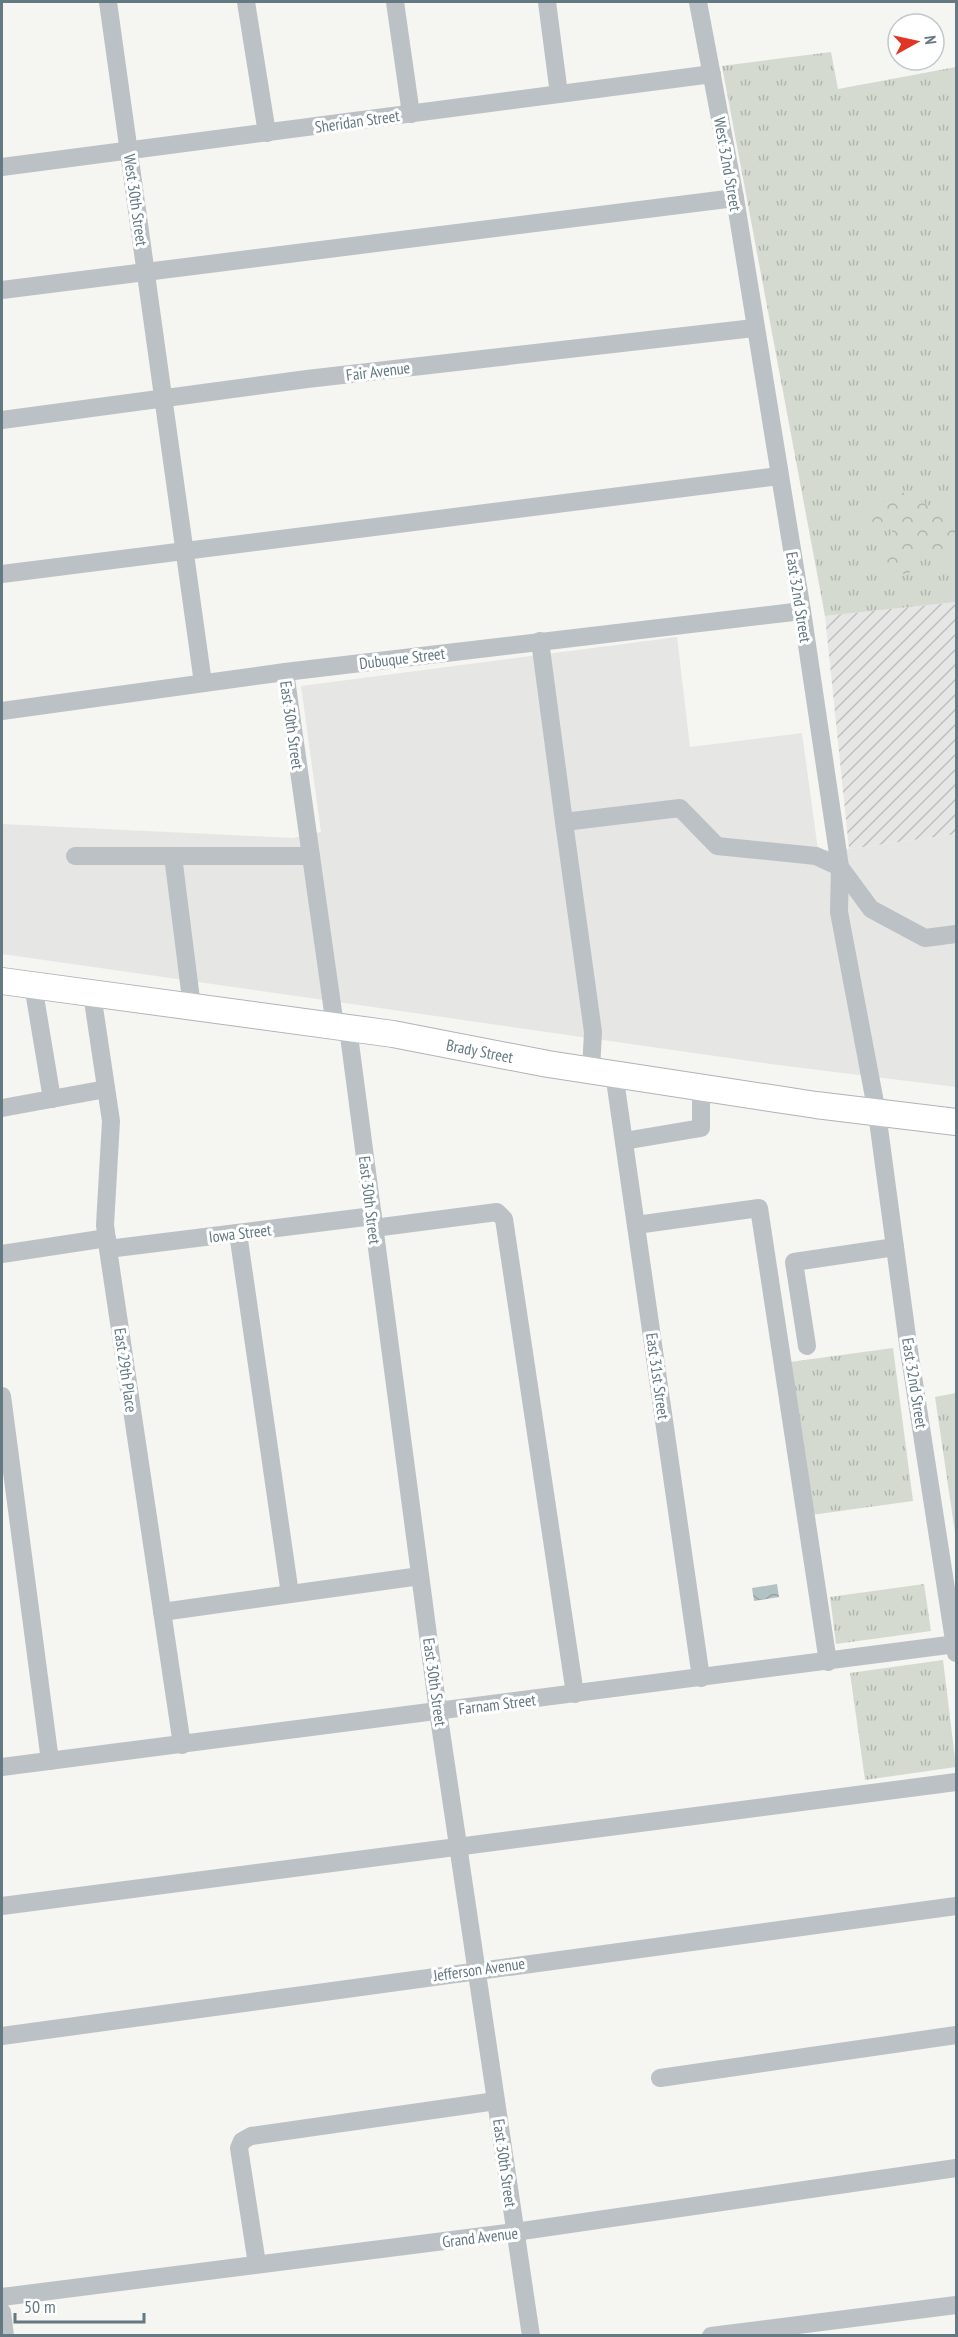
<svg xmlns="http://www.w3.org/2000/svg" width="958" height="2337" font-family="'PT Sans Narrow',sans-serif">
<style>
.built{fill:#e6e6e5}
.industrial{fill:url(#industrial-furrows)}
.grass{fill:url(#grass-tufts)}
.forest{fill:url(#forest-crowns)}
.water{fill:url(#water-waves)}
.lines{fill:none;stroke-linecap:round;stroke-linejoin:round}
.highway-casing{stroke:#afb4b7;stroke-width:28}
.minor{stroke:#bbc1c4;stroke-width:18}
.highway{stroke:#fff;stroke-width:26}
.labels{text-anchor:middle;stroke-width:6;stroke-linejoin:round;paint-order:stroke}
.street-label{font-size:16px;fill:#647982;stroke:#fff}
</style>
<defs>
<pattern id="industrial-furrows" width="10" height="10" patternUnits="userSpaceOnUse" patternTransform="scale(1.5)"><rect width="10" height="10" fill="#e6e6e5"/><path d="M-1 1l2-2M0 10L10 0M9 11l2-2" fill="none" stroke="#bebfbf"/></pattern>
<pattern id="grass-tufts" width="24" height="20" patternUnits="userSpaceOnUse" patternTransform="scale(1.5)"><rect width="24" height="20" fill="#d5dad1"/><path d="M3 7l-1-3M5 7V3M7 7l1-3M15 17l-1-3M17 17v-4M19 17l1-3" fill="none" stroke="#b0b6af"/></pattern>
<pattern id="forest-crowns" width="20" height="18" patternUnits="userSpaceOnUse" patternTransform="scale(1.5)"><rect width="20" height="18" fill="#d5dad1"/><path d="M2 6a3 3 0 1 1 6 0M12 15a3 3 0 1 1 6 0" fill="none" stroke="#b0b6af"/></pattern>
<pattern id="water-waves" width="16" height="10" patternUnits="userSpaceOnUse" patternTransform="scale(1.5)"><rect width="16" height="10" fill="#b3c3c5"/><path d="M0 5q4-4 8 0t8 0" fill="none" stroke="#95a3a5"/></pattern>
</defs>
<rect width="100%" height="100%" fill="#f5f5f1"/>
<!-- built -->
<polygon class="built" points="677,637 690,747 802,733 818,850 849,849 956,834 956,1087 778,1065 2,954 2,824 293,838 321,832 301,686"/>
<!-- industrial -->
<polygon class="industrial" points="956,602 956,834 849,849 825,616"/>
<!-- grass -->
<g class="grass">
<polygon points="831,52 838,89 956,67 956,602 825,616 722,66"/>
<polygon points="893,1348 913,1501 811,1515 790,1362"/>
<polygon points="956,1393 956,1539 935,1397"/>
<polygon points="924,1584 931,1631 836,1644 830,1597"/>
<polygon points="943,1660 956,1767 865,1780 850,1673"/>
</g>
<!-- forest -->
<polygon class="forest" points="902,492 956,519 956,550 918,558 908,575 881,569 893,528 853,519"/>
<!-- water -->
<polygon class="water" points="777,1584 779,1597 754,1601 752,1588"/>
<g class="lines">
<defs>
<g id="highway">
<path id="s1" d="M2,981l391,53 155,30 268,41 140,17"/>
</g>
</defs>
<!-- highway casing -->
<use href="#highway" class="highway-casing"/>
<!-- minor -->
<g class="minor">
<polyline points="108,2 203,683"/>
<polyline points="246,2 267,133"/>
<polyline points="395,2 411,114"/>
<polyline points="547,2 559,94"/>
<polyline points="698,2 735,198 802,611 840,867 839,912 877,1113 908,1344 956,1653"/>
<polyline points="2,167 712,74"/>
<polyline points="2,290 735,198"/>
<polyline points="2,420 307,379 754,328"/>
<polyline points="2,574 779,476"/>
<polyline points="540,641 564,822 680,808 717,846 816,856 840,867 871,909 925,938 956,934"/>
<polyline points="285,672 335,1026"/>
<polyline points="2,711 285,672 802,611"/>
<polyline points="564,822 593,1032 591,1070"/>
<polyline points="75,856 311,856"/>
<polyline points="173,856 192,1007"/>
<polyline points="33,985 52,1099"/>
<polyline points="92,994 111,1121 105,1225 108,1249 182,1745"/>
<polyline points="348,1028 438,1711 531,2336"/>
<polyline points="614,1073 701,1678"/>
<polyline points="2,1108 106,1089"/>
<polyline points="624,1141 701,1128 701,1087"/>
<polyline points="636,1225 759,1208 828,1662"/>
<polyline points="374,1228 497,1212 504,1219 575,1694"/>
<polyline points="238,1233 290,1594"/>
<polyline points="108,1249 373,1216"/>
<polyline points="2,1254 107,1238"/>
<polyline points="807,1346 794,1262 895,1247"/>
<polyline points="2,1396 50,1761"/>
<polyline points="162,1612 420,1576"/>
<polyline points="2,1767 956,1644"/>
<polyline points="2,1906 956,1782"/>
<polyline points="2,2036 956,1906"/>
<polyline points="660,2078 956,2035"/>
<polyline points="257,2264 239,2148 242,2141 251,2136 496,2101"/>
<polyline points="2,2297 515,2232 956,2168"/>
<polyline points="2,2312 5,2336"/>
<polyline points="711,2336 956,2305"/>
</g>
<!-- highway -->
<use href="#highway" class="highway"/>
</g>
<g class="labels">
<!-- street labels -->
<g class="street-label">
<text transform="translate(357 121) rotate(-8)" y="6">Sheridan Street</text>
<text transform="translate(728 164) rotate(80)" y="6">West 32nd Street</text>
<text transform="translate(136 200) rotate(82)" y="6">West 30th Street</text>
<text transform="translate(378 371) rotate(-7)" y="6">Fair Avenue</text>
<text transform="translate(799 597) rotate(81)" y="6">East 32nd Street</text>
<text transform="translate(402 658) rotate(-7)" y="6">Dubuque Street</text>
<text transform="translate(292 725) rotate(82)" y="6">East 30th Street</text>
<text dy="6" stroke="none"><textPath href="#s1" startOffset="483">Brady Street</textPath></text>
<text transform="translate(370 1200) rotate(83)" y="6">East 30th Street</text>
<text transform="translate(240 1233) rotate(-7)" y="6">Iowa Street</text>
<text transform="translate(126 1370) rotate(82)" y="6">East 29th Place</text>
<text transform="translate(658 1376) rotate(82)" y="6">East 31st Street</text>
<text transform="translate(915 1383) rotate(81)" y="6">East 32nd Street</text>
<text transform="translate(435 1682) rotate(82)" y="6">East 30th Street</text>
<text transform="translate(497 1704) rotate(-7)" y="6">Farnam Street</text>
<text transform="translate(479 1969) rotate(-8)" y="6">Jefferson Avenue</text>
<text transform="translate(505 2163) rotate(82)" y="6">East 30th Street</text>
<text transform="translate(480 2237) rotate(-7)" y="6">Grand Avenue</text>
</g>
</g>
<!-- border -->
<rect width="958" height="2337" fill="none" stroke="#647982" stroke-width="6"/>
<!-- north arrow -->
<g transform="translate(916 42) rotate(82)"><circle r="28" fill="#ffffff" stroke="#c1c9cd" stroke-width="1.5"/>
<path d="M0-4.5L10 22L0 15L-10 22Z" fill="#e13626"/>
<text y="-9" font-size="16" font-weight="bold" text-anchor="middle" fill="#647982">N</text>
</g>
<!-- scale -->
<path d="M15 2313v9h129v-9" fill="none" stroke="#647982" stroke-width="3"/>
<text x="24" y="2313" font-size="18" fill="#647982" stroke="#ffffff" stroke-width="4.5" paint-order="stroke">50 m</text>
</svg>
